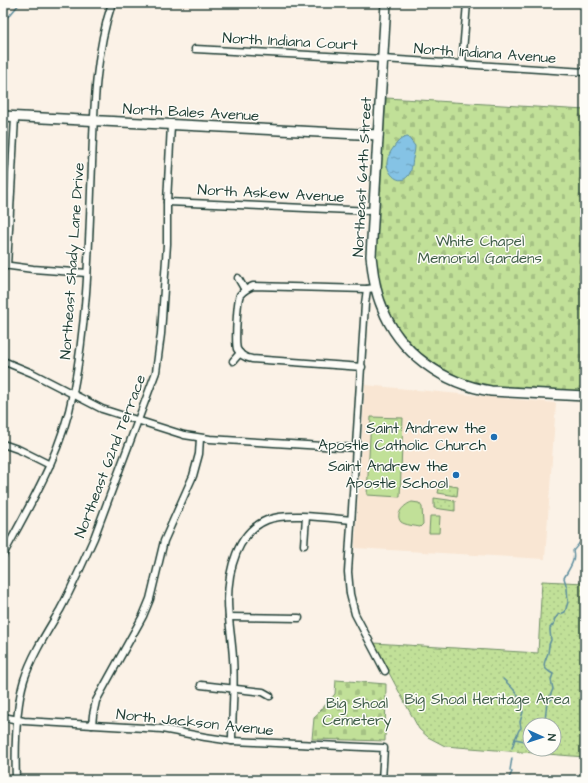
<svg xmlns="http://www.w3.org/2000/svg" width="588" height="783" font-family="'Architects Daughter',sans-serif">
<style>
.built{fill:#f9e6d3}
.grass{fill:url(#grass-dots);stroke:#708e66;fill-rule:evenodd}
.cemetery{fill:url(#cemetery-stones);stroke:#708e66}
.garden{fill:#c1e098;stroke:#708e66}
.water{fill:url(#water-ripples);stroke:#5c8d9e}
.lines{fill:none;stroke-linecap:round;stroke-linejoin:round}
.stream{stroke:#5c8d9e;stroke-width:1.5}
.street-casing{stroke:#1f3d34;stroke-width:9}
.secondary-casing{stroke:#1f3d34;stroke-width:12}
.street{stroke:#fdfcf7;stroke-width:6}
.secondary{stroke:#fdfcf7;stroke-width:9}
.poi-dot{fill:#1f6fb2;stroke:#fdfcf7;stroke-width:1.5}
.labels{text-anchor:middle;stroke-width:3;stroke-linejoin:round;paint-order:stroke}
.street-label{font-size:15px;fill:#1f3d34;stroke:#fdfcf7}
.park-label{font-size:15px;fill:#3f5e48;stroke:#fdfcf7}
.poi-label{font-size:15px;fill:#1f3d34;stroke:#fdfcf7;text-anchor:end}
</style>
<defs>
<pattern id="grass-dots" width="8" height="8" patternUnits="userSpaceOnUse"><rect width="8" height="8" fill="#c1e098"/><path d="M2 2h.1M6 6h.1" fill="none" stroke="#a5c184" stroke-width="1.8" stroke-linecap="round"/></pattern>
<pattern id="cemetery-stones" width="16" height="16" patternUnits="userSpaceOnUse"><rect width="16" height="16" fill="#c1e098"/><path d="M2 7V4a2 2 0 0 1 4 0v3zM10 15v-3a2 2 0 0 1 4 0v3z" fill="#a5c184"/></pattern>
<pattern id="water-ripples" width="26" height="14" patternUnits="userSpaceOnUse"><rect width="26" height="14" fill="#85c3e5"/><path d="M2 4q2-2 4 0t4 0M15 11q2-2 4 0t4 0" fill="none" stroke="#6ca0ba"/></pattern>
</defs>
<rect width="100%" height="100%" fill="#fbf2e7"/>
<filter id="ink" filterUnits="userSpaceOnUse"><feTurbulence type="fractalNoise" baseFrequency=".025" numOctaves="2"/><feDisplacementMap in="SourceGraphic" scale="8" xChannelSelector="R" yChannelSelector="G"/><feConvolveMatrix kernelMatrix="1 2 1 2 8 2 1 2 1" color-interpolation-filters="sRGB"/></filter>
<g filter="url(#ink)">
<!-- built -->
<polygon class="built" points="365,385 556,403 545,559 355,548"/>
<!-- grass -->
<g class="grass">
<polygon points="440,484 458,487 457,496 438,493"/>
<polygon points="434,498 455,501 455,511 434,508"/>
<path d="M542,581l43,2v174l-140,-11 -17,-9 -9,-8 -46,-86 165,10zM530,725h24v24h-24z"/>
</g>
<!-- cemetery -->
<g class="cemetery">
<polygon points="386,98 585,110 585,393 518,389 482,385 450,374 418,351 398,328 383,299 376,266 376,233"/>
<polygon points="336,680 386,684 385,741 312,739 314,718 335,694"/>
</g>
<!-- garden -->
<g class="garden">
<polygon points="371,417 403,418 400,497 367,495"/>
<path d="M412,502l7,1 3,4 1,17 -3,3c-5,-1 -15,-2 -19,-5 -7,-8 4,-18 11,-20z"/>
<polygon points="430,516 440,516 439,533 429,533"/>
</g>
<!-- water -->
<path class="water" d="M408,137l7,9c0,4 -1,8 -2,12 -1,6 -1,13 -5,18 -9,10 -20,-2 -21,-12 0,-6 3,-12 7,-17 3,-5 8,-10 14,-10z"/>
<g class="lines">
<!-- stream -->
<g class="stream">
<polyline points="3,20 10,15 20,3"/>
<path d="M503,679c5,5 12,10 15,17 3,6 1,10 5,16l-3,10 1,6 -2,2 -4,9"/>
<path d="M545,725c0,-4 1,-17 2,-21 1,-2 3,-3 5,-5l-2,-3 3,-7 -2,-9 2,-6c-13,-7 -9,-10 -5,-21 1,-4 0,-8 3,-13l-1,-9v-3l5,-6 -1,-2 4,-5 7,-3 3,-10 -1,-14 -3,-10c5,-9 12,-18 9,-27 3,-4 8,-8 9,-14 1,-4 1,-7 3,-12"/>
<polyline points="512,748 515,739 530,742"/>
<polyline points="508,780 512,772 510,770 512,758"/>
</g>
<defs>
<g id="street">
<polyline points="195,49 383,59 585,72"/>
<polyline points="462,64 467,3"/>
<polyline points="167,202 373,211"/>
<polyline points="3,265 33,269 87,273"/>
<polyline points="7,266 15,117"/>
<polyline points="238,278 245,290"/>
<polyline points="376,288 367,289 365,304 348,572 350,594 355,614 385,671"/>
<polyline points="3,361 32,373 102,409 184,435 210,439 356,448"/>
<polyline points="233,361 240,353"/>
<path d="M362,367l-110,-8c-7,-1 -12,-4 -15,-10 -2,-7 0,-48 3,-54 3,-4 8,-7 13,-9l114,3"/>
<polyline points="3,444 20,450 50,465"/>
<polyline points="304,545 306,517"/>
<path d="M3,555c28,-52 59,-103 70,-162 15,-75 16,-153 19,-229 2,-54 3,-110 20,-161"/>
<polyline points="229,617 299,618"/>
<polyline points="201,685 263,692 270,696"/>
<polyline points="3,717 24,721 162,729 205,737 232,741 384,748 382,780"/>
<polyline points="92,725 93,715 96,701 143,616 150,599 164,541 193,476 199,454 200,438"/>
<path d="M232,741c0,-28 3,-56 1,-83 -1,-19 -5,-38 -5,-58 0,-29 9,-68 39,-80 19,-8 62,-2 84,0"/>
<path d="M16,780c-1,-31 -1,-70 8,-100 8,-25 23,-48 36,-70 13,-24 23,-48 34,-72l62,-166 5,-38 6,-90v-42l4,-77"/>
</g>
<g id="secondary">
<path d="M386,3l-15,253c2,17 4,35 11,51 17,46 62,77 109,84l94,5"/>
<polyline points="3,116 378,135"/>
</g>
</defs>
<!-- street casing -->
<use href="#street" class="street-casing"/>
<!-- secondary casing -->
<use href="#secondary" class="secondary-casing"/>
<!-- street -->
<use href="#street" class="street"/>
<!-- secondary -->
<use href="#secondary" class="secondary"/>
</g>
</g>
<!-- markers -->
<g class="poi-dot">
<circle cx="494" cy="437" r="4"/>
<circle cx="456" cy="475" r="4"/>
</g>
<g class="labels">
<!-- street labels -->
<g class="street-label">
<text transform="translate(290 41) rotate(3)" y="5">North Indiana Court</text>
<text transform="translate(485 53) rotate(4)" y="5">North Indiana Avenue</text>
<text transform="translate(191 112) rotate(3)" y="5">North Bales Avenue</text>
<text transform="translate(362 177) rotate(-87)" y="5">Northeast 64th Street</text>
<text transform="translate(271 193) rotate(3)" y="5">North Askew Avenue</text>
<text transform="translate(72 261) rotate(-86)" y="5">Northeast Shady Lane Drive</text>
<text transform="translate(110 456) rotate(-69)" y="5">Northeast 62nd Terrace</text>
<text transform="translate(195 722) rotate(6)" y="5">North Jackson Avenue</text>
</g>
<!-- park labels -->
<g class="park-label">
<text x="480" y="246">White Chapel<tspan x="480" dy="17">Memorial Gardens</tspan></text>
<text x="487" y="704">Big Shoal Heritage Area</text>
<text x="357" y="708">Big Shoal<tspan x="357" dy="17">Cemetery</tspan></text>
</g>
<!-- poi labels -->
<g class="poi-label">
<text x="486" y="433">Saint Andrew the<tspan x="486" dy="17">Apostle Catholic Church</tspan></text>
<text x="448" y="471">Saint Andrew the<tspan x="448" dy="17">Apostle School</tspan></text>
</g>
</g>
<!-- margin -->
<rect width="588" height="783" fill="none" stroke="#fdfcf7" stroke-width="16"/>
<rect x="8" y="8" width="572" height="767" fill="none" stroke="#1f3d34" stroke-width="1.5" filter="url(#ink)"/>
<!-- north arrow -->
<g transform="translate(542 737) rotate(93)"><circle r="19" fill="#fdfcf7" stroke="#a4b0a9"/>
<path d="M0-3L7 15L0 10L-7 15Z" fill="#1f6fb2"/>
<text y="-6" font-size="11" font-weight="bold" text-anchor="middle" fill="#1f3d34">N</text>
</g>
</svg>
